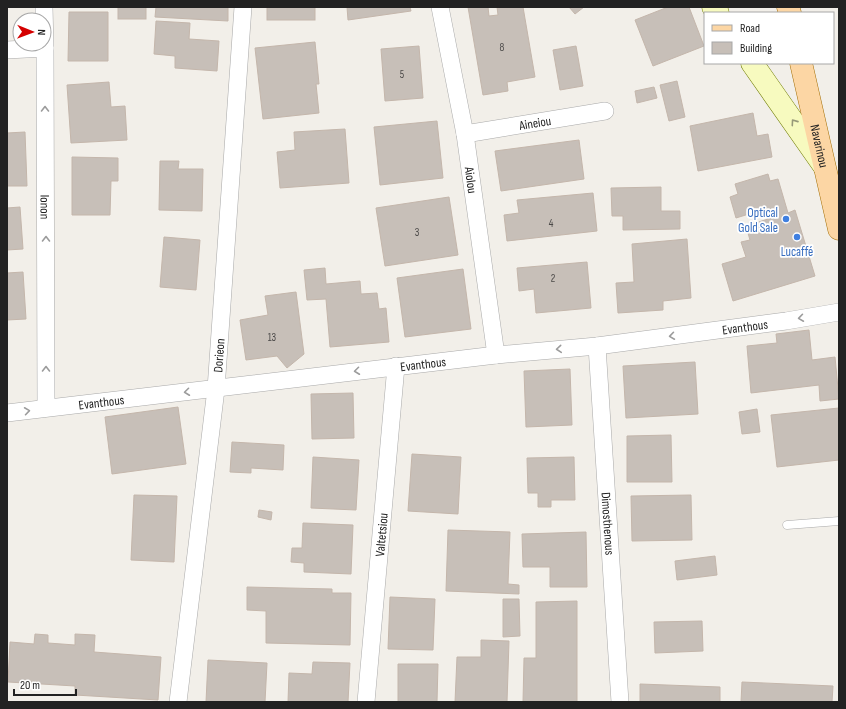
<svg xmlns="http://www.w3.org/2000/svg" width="846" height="709" font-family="'Sofia Sans Condensed',sans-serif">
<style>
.building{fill:#c7bfb8;stroke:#c4b6ab}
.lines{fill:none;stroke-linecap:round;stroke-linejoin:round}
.lane-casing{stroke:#a9a9a9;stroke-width:9}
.street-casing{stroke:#a9a9a9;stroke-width:18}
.secondary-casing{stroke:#707d05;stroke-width:23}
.primary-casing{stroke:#a06b00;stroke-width:23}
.lane{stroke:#fff;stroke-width:8}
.street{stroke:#fff;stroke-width:17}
.secondary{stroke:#f7fabf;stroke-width:22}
.primary{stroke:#fcd6a4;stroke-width:22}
.oneway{stroke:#9c9c9c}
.oneway2{stroke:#979978}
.shop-dot{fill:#3f7fe0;stroke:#fff;stroke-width:1.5}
.labels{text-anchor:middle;stroke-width:3.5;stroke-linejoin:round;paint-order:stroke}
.number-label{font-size:11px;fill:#4b4948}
.street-label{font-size:13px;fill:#222;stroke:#fff}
.shop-label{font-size:13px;fill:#366cbe;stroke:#fff;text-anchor:end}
</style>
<rect width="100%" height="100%" fill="#f2efe9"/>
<!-- building -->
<g class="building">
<rect x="118" y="7" width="28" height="12"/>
<polygon points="156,7 228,7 228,21 155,17"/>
<rect x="267" y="7" width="48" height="13"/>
<polygon points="347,7 410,7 411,11 348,20"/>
<polygon points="468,7 488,7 489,16 498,15 497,7 523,7 535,77 507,82 508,91 483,95"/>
<polygon points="569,7 584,7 575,14"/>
<polygon points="668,7 689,7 704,46 653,66 635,20"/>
<polygon points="69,12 108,12 108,61 68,61"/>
<polygon points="156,21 190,23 189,39 219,41 217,71 175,68 175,56 154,54"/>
<polygon points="315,42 319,84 316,84 319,113 263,119 255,48"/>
<polygon points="419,46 423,98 385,101 381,49"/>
<polygon points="576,46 583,86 560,90 553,50"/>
<polygon points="677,81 685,117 669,121 660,85"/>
<polygon points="109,82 111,107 125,106 127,140 71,143 67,85"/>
<polygon points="654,87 657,98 637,103 635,91"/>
<polygon points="753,113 757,136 768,134 772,157 698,171 690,126"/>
<polygon points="437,121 443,178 380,185 374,127"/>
<polygon points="345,129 349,183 280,188 277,152 295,150 294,132"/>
<polygon points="25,132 27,186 7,186 7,133"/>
<polygon points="579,140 584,179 501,191 495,151"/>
<polygon points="72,157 118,158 118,181 111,181 110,215 72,215"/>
<polygon points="160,161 179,161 178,169 203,169 202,211 159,210"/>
<polygon points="768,174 770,181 778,179 788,213 795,210 815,276 733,301 722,264 746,257 741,242 750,240 746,226 768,219 765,209 736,218 730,197 738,194 735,184"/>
<polygon points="661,187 661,211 680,211 680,229 623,230 623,216 612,216 611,188"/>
<polygon points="593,193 597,231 507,241 504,215 519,213 517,200"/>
<polygon points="449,197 458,255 385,266 376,208"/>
<polygon points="20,207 23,249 7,250 7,208"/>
<polygon points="164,237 200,240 196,290 160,287"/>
<polygon points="687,239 691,298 663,301 663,310 618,313 616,283 634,282 632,244"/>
<polygon points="587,262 591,308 536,313 534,289 519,291 517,268"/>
<polygon points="325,268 326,284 360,281 361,294 377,293 379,309 386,308 389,342 330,347 326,299 307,300 304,270"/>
<polygon points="463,269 471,329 405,337 397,278"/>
<polygon points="23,272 26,319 7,320 7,273"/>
<polygon points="296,292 304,354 287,368 277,356 246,360 240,320 268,315 265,296"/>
<polygon points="809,330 812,360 835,357 839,399 820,401 819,385 751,393 747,346 777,343 776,334"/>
<polygon points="695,362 698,414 626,418 623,366"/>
<polygon points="570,369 572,425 526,427 524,371"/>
<polygon points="353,393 354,438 312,439 311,394"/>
<polygon points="178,407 186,464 112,474 105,417"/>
<polygon points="839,408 839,460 777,467 771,415"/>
<polygon points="757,409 760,432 742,434 739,412"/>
<polygon points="671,435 672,482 627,482 627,436"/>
<polygon points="232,442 284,445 283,470 251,468 251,473 230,472"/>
<polygon points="412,454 461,457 458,514 408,511"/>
<polygon points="313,457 359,460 356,510 311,508"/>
<polygon points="574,457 575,500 551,500 551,507 538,507 538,493 528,493 527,458"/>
<polygon points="134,495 177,496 174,562 131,560"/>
<polygon points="691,495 692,540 632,541 631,496"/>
<polygon points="259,510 272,512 271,520 258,517"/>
<polygon points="303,523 353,525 351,574 304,572 304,563 291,562 292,548 302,548"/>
<polygon points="448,530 510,532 508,584 519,585 519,594 446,591"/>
<polygon points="586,532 587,587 550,587 550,567 523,567 522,534"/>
<polygon points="715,556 717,575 677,580 675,561"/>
<polygon points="247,587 332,589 332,593 351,593 350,645 266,643 266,611 247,610"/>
<polygon points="390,597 435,599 433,650 388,649"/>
<polygon points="503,599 519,599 520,636 503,637"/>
<polygon points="577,601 577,702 523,702 524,658 536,658 536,602"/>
<polygon points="702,621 703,651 655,653 654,622"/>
<polygon points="35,634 48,635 48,643 75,645 75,634 95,635 94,652 161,657 158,700 75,695 75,686 8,682 10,642 34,644"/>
<polygon points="481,640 509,641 507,702 455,702 457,657 481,657"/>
<polygon points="208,660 267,663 265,702 206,702"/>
<polygon points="313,662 350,663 348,702 288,702 289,673 312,674"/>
<polygon points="398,664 438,664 437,702 398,702"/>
<polygon points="742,682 833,686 832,702 741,702"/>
<polygon points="640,684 720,687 720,702 640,702"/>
</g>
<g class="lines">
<defs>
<polyline id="lane" points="787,525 839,521"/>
<g id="street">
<path id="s1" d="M44,7l1,41 1,360"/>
<path id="s2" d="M440,7l25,127 31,221"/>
<polyline points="7,50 45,48"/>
<path id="s3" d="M465,134l140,-23"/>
<path id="s4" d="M597,346l23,356"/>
<path id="s5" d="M7,413l489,-58 101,-9 189,-25 53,-9"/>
<path id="s6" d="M178,702l38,-313 27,-382"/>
<path id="s7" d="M366,702l30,-336"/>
</g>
<g id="secondary">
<polyline points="713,7 718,13"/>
<polyline points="752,63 824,166"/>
</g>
<g id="primary">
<polyline points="788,7 790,13"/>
<path id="s8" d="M801,63l38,166"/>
</g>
</defs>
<!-- lane casing -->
<use href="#lane" class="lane-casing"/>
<!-- street casing -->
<use href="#street" class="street-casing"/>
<!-- secondary casing -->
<use href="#secondary" class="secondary-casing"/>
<!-- primary casing -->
<use href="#primary" class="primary-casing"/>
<!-- lane -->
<use href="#lane" class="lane"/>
<!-- street -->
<use href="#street" class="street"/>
<!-- secondary -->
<use href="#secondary" class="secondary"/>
<!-- primary -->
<use href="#primary" class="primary"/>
</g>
<!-- one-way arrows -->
<defs><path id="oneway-chevron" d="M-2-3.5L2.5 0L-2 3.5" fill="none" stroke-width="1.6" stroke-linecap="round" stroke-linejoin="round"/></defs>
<g class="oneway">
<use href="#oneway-chevron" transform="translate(45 109) rotate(-90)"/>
<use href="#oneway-chevron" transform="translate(46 239) rotate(-90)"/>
<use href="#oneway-chevron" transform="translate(801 318) rotate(172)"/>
<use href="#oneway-chevron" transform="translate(672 336) rotate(172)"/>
<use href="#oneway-chevron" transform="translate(559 349) rotate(175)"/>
<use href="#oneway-chevron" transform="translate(46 369) rotate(-90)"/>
<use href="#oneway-chevron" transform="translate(357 371) rotate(173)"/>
<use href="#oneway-chevron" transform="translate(187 392) rotate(173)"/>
<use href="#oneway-chevron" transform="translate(27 411) rotate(-8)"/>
</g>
<use class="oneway2" href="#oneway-chevron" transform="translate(794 122) rotate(-125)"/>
<!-- markers -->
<g class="shop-dot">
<circle cx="786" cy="219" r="4"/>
<circle cx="797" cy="237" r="4"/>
</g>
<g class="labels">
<!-- number labels -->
<g class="number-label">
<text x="502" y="51">8</text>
<text x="402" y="78">5</text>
<text x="551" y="227">4</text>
<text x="417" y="236">3</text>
<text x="553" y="282">2</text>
<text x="272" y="341">13</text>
</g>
<!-- street labels -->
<g class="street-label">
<text dy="5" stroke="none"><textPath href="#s3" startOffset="71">Aineiou</textPath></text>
<text dy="5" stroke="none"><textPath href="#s8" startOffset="85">Navarinou</textPath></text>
<text dy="5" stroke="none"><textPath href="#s2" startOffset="176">Aiolou</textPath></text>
<text dy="5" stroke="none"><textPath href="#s1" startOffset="200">Ionon</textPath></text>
<text dy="5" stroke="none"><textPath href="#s5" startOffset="743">Evanthous</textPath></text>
<text dy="5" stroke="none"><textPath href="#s6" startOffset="349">Dorieon</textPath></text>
<text dy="5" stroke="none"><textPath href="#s5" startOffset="419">Evanthous</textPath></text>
<text dy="5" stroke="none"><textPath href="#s5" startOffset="95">Evanthous</textPath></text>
<text dy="5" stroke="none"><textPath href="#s4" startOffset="178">Dimosthenous</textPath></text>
<text dy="5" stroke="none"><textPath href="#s7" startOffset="168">Valtetsiou</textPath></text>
</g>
<!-- shop labels -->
<g class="shop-label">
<text x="778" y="217">Optical<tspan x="778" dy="15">Gold Sale</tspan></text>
<text x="797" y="256" text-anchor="middle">Lucaffé</text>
</g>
</g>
<!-- border -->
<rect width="846" height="709" fill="none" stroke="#222222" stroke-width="16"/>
<!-- legend -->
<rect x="704" y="12" width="130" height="52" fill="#ffffff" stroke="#a7a7a7"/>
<rect x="712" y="25" width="20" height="6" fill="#fcd6a4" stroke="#a7a7a7"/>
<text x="740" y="32" font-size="12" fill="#222222">Road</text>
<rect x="712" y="42" width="20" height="12" fill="#c7bfb8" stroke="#a7a7a7"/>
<text x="740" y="52" font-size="12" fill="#222222">Building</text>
<!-- north arrow -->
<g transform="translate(32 32) rotate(91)"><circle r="19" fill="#ffffff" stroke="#a7a7a7"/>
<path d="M0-3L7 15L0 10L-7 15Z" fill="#d40000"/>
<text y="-6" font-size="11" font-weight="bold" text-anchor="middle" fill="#222222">N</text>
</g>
<!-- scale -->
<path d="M14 689v6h62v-6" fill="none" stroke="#222222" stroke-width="2"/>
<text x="20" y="689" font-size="12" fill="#222222" stroke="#ffffff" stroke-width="3" paint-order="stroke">20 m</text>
</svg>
